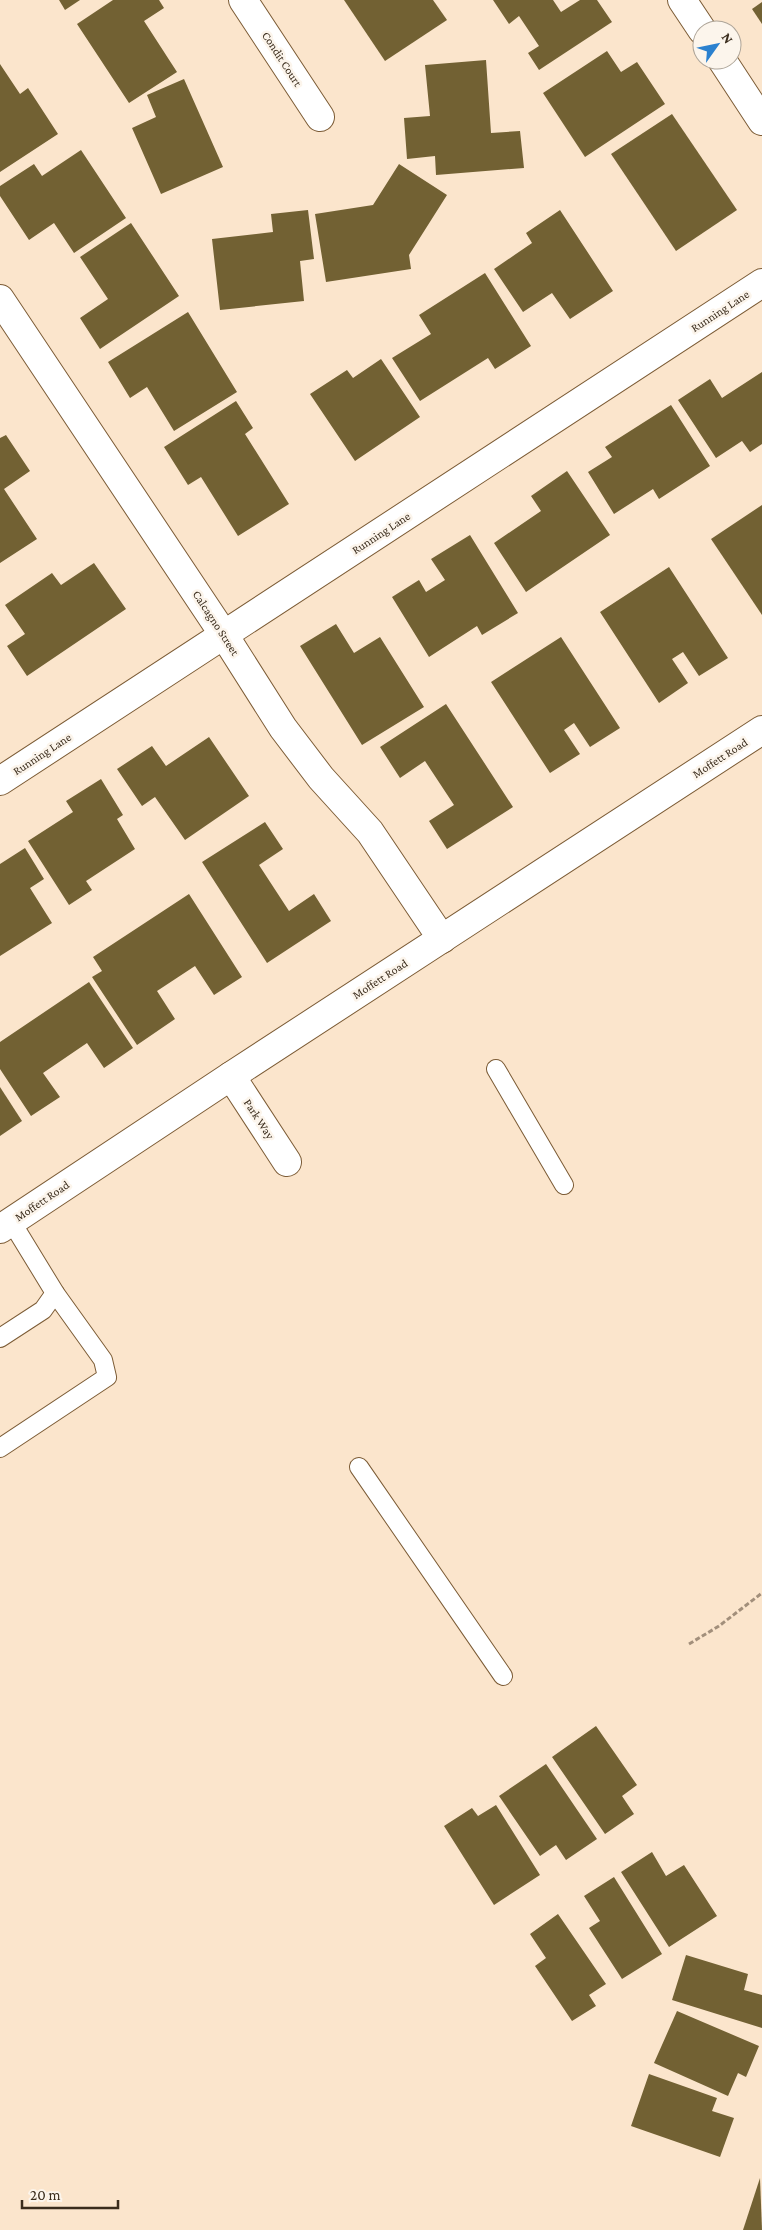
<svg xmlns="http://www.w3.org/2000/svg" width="762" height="2230" font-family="'Crimson Pro',serif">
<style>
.building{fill:#726133}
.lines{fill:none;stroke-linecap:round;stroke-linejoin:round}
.service-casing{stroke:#7c5c36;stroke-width:20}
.minor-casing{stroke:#7c5c36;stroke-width:30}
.path{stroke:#a28f7b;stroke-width:3;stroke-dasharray:5 2.5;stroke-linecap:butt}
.service{stroke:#fff;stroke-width:18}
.minor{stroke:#fff;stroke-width:28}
.labels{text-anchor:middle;stroke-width:5;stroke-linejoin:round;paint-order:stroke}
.street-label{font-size:12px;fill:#3a2c1c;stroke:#fcf5ec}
</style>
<rect width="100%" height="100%" fill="#fbe5cc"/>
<!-- building -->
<g class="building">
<polygon points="59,0 80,0 65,10"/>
<polygon points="113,0 159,0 164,8 144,21 177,72 129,103 77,24"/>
<polygon points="344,0 433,0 447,20 385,61"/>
<polygon points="493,0 553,0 561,12 580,0 597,0 612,22 539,70 528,53 539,46 519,16 509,24"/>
<polygon points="762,2 762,24 752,9"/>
<polygon points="607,51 621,72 637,62 665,104 585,157 543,93"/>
<polygon points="486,60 491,133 520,131 524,168 436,175 435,156 407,159 404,118 430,116 425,65"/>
<polygon points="0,64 20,94 28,88 58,134 0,172"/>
<polygon points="184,79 223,167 161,194 132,128 156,117 147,95"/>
<polygon points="672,114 737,210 676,251 611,154"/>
<polygon points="81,150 126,218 74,253 54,223 29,240 0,196 0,186 34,164 42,176"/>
<polygon points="399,164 447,195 409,255 411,269 326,282 315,214 373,205"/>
<polygon points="308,210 314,259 300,261 304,301 220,310 212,239 273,232 271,214"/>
<polygon points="560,210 613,291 570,319 552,293 523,312 494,269 532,243 526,233"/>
<polygon points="131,223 179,296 100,349 80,318 108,299 80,257"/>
<polygon points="485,273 531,346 495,369 488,358 420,401 392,358 431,334 419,315"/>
<polygon points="188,312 237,392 174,431 147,387 130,398 108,362"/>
<polygon points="381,359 420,417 355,461 310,394 347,370 353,378"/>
<polygon points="762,372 762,444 750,452 742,441 716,458 678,400 710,379 722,398"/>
<polygon points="236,401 253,428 245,434 289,504 238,536 201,477 188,485 164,447"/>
<polygon points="671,405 710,466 659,499 653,489 614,514 588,472 612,457 605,447"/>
<polygon points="6,435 30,471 4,489 37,539 0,563 0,438"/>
<polygon points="567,471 610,535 526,592 494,543 541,511 531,496"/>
<polygon points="762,505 762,615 711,539"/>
<polygon points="470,535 518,613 482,635 477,626 429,657 392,597 419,580 426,592 445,580 431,559"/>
<polygon points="94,563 126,609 27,676 7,646 25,634 5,605 52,573 61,585"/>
<polygon points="669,567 728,658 699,676 683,652 672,659 688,683 659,703 600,612"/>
<polygon points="336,624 354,653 380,637 424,707 362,745 300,646"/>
<polygon points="561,637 620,728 590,747 574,723 564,730 580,754 550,773 491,682"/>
<polygon points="446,704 513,807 447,849 429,821 454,805 425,761 400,778 380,747"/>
<polygon points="209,737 249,796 185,840 155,797 142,806 117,769 152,746 166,766"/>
<polygon points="101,779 123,815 117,819 135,849 86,881 92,890 69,905 28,841 73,812 66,801"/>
<polygon points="265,822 283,849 259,865 289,911 314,894 331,921 267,963 202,862"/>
<polygon points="25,848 44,879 30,888 52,923 0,956 0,864"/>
<polygon points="189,894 242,977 214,995 195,966 157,991 175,1019 137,1045 92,977 102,971 93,957"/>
<polygon points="89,982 133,1048 104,1068 87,1043 43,1073 60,1097 31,1116 0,1069 0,1042"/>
<polygon points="0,1087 22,1121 0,1136"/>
<polygon points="596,1726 637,1785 622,1796 634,1814 605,1834 552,1757"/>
<polygon points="546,1764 597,1839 566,1860 556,1845 540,1856 499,1796"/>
<polygon points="496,1805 540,1875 494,1905 444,1826 472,1808 478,1816"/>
<polygon points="652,1852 666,1876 684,1865 717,1916 669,1947 621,1872"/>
<polygon points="614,1877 662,1954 622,1979 589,1928 600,1921 584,1896"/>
<polygon points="558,1914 606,1984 589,1995 596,2006 572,2021 535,1966 546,1958 530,1934"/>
<polygon points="686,1955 748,1974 744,1990 762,1995 762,2028 672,2000"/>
<polygon points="677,2011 759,2046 746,2077 738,2073 728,2096 654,2063"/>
<polygon points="649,2074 717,2098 712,2111 734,2118 720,2157 631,2126"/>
<polygon points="760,2178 762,2230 743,2230"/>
</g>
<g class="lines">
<defs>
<g id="service">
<polyline points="496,1069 564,1185"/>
<polyline points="0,1338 43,1310 55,1293"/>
<polyline points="0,1448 107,1377 103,1360 55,1293 11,1221"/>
<polyline points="359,1467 503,1676"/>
</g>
<g id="minor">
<polyline points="243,0 320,117"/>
<polyline points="682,0 702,30"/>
<polyline points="722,60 762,121"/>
<polyline points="0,299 224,635 283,728 321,778 370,832 442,939"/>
<polyline points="0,781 762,283"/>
<polyline points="231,1076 287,1162"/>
<polyline points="0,1229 231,1076 762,730"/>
</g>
</defs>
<!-- service casing -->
<use href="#service" class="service-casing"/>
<!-- minor casing -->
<use href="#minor" class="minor-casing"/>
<!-- path -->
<polyline class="path" points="689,1644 719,1626 762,1593"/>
<!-- service -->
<use href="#service" class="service"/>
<!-- minor -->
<use href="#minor" class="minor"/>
</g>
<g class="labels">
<!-- street labels -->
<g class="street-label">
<text transform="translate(282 59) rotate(57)" y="4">Condit Court</text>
<text transform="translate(720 311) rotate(-33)" y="4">Running Lane</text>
<text transform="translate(381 533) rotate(-33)" y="4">Running Lane</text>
<text transform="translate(216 623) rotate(57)" y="4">Calcagno Street</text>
<text transform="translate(42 754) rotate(-33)" y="4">Running Lane</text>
<text transform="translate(720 758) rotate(-33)" y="4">Moffett Road</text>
<text transform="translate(380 979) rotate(-33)" y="4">Moffett Road</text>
<text transform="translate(259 1119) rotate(57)" y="4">Park Way</text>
<text transform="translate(42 1201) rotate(-34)" y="4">Moffett Road</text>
</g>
</g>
<!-- north arrow -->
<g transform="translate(717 45) rotate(57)"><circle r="24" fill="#fcf5ec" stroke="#aea599"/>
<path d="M0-4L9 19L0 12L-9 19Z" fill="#2b81cf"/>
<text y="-8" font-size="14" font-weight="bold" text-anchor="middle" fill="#3a2c1c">N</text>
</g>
<!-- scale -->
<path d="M22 2200v8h96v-8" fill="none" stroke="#3a2c1c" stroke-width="2.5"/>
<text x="30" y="2200" font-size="15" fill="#3a2c1c" stroke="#fcf5ec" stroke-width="4" paint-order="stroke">20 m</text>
</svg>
